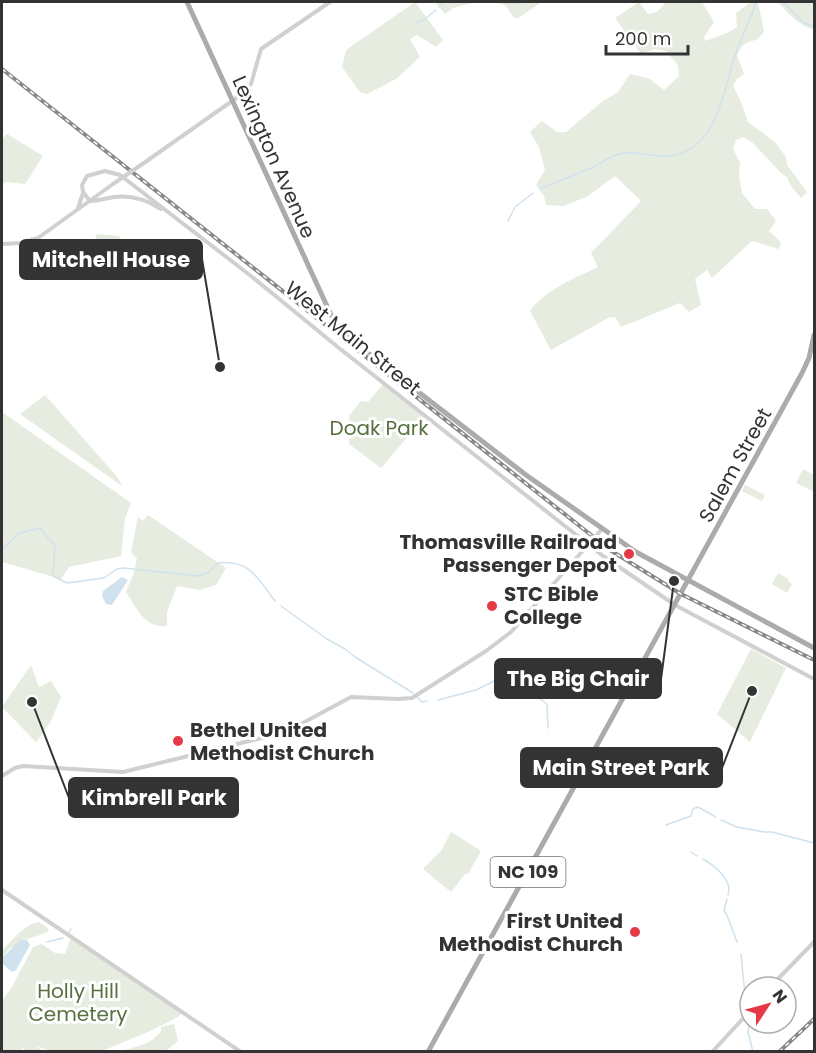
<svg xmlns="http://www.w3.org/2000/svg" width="816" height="1053" font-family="Poppins,sans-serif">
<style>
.green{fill:#e6ecdf}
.water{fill:#cfe2ee}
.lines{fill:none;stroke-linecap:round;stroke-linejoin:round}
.stream{stroke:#cfe2ee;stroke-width:1.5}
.minor{stroke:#d0d0d0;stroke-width:4}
.major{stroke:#ababab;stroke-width:5}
.rail-casing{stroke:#888;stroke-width:4}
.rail{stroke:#fff;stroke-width:1.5;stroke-dasharray:4.5;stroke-linecap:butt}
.minor-bridge{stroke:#d0d0d0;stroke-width:4}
.poi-dot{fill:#e63946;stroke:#fff;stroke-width:2}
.labels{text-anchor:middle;stroke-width:6;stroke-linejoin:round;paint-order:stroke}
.shield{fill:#fff;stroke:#707070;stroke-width:1.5}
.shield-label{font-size:18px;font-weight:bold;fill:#333}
.street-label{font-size:20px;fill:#333;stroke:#fff}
.park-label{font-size:20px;fill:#56703f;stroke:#fff}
.poi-label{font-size:20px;font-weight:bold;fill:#333;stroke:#fff;text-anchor:end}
.leader{fill:none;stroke:#333;stroke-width:2}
.callout-dot{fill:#333;stroke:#fff;stroke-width:2}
.callout{fill:#333;stroke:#333;stroke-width:2}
.callout-label{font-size:21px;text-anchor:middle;font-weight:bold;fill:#fff}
</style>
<rect width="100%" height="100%" fill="#fff"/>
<!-- green -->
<g class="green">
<polygon points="415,2 443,40 436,47 417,35 410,39 420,57 396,79 367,94 360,92 342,67 346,50"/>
<polygon points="435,2 476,2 453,8 445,14"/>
<polygon points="493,2 542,2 518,18 514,18 505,5"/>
<path d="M639,2l9,12 9,-2 9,-10h36l12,20 -10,15 1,4 22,-8 10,-6 -1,-14 15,-11h7l6,30 -7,8c-11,1 -16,6 -20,15l7,19 -7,5 -4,7 8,16 7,20 27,20 11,15 1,8 20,27 -6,6 -10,-12 -4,-9 -6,-4 -29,-31 -9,-5 -7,3 -3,9 7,14 -1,14 3,16 13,16h12l9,12 -7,10 12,11 -2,7 -27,-8 -40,37 -5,-8 -12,9 6,26 -12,7 -9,-9 -59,24 -6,-10 -7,1 -57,32 -21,-39c15,-21 45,-33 68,-44l-7,-14 50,-52 -26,-25 -27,20 -24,10 -18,-1 -2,-9 -8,-11 9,-15 -6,-23 -9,-15 12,-11 15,11h9l37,-31 15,-9 12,-18 20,5 14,11 15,-14 -1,-11 -12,-14 -12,-2 -13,5 -26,-36z"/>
<path d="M778,2h36v27c-13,-1 -27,-17 -36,-27z"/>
<polygon points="7,134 43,156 25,184 7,182 2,184 2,139"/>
<path d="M96,234l23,2 3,4 -8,19c-12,-3 -20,-12 -18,-25z"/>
<path d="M383,384l43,31 -45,53 -32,-24c0,-10 2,-19 0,-28l12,-15 7,1z"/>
<polygon points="45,395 118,478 122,486 20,414"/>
<polygon points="2,412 131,503 125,518 121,556 69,567 61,579 2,562"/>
<polygon points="803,469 814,475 814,492 796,483"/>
<polygon points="745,485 765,495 762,501 742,491"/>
<path d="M148,515l78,53 -10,17 -16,5 -23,-4 -10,26v14c-23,2 -30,-18 -41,-34l7,-17 4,-16 -6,-7 7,-35 5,4z"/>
<polygon points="778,573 789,579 788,581 792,584 787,593 772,584"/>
<polygon points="751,649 786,668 750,742 717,714"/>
<polygon points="31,665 39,687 51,681 61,697 51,721 36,742 2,707"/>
<polygon points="451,832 481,851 468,874 465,874 451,892 423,869 441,851"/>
<path d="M39,922l9,6v4l-23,8 -16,9 -7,9v-7c9,-10 23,-27 37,-29z"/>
<polygon points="71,937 182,1012 178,1017 150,1031 102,1051 51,1051 35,1046 44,1051 22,1051 26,1046 19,1051 2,1051 2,1001 12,987 33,947 42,944 55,953 65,954"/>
<path d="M174,1024l4,17 -12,10h-44c15,-5 29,-6 39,-20v-4z"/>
</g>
<!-- water -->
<g class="water">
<polygon points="122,577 128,580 112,605 106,604 102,596 103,591"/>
<polygon points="20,940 27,940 30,945 16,970 12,972 2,963 2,958"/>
</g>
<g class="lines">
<!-- stream -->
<g class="stream">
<polyline points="503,2 512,3 526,2"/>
<polyline points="783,2 804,23 814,26"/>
<polyline points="439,7 444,2"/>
<polyline points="416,23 424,20 436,10"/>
<path d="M540,189c17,-7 34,-14 51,-21 9,-4 16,-10 25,-13 19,-7 38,5 59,0 45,-11 48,-66 61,-102 6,-18 15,-33 20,-51"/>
<polyline points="508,221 515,207 533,193"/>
<path d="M2,550l17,-17 21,-5 15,18 -2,30 14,7 37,-5 13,-9 7,-1 74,8 11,-4 9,-9c32,-4 40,16 57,38"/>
<polyline points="281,606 327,639 345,649 355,657 413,693"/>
<polyline points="417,697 422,702 427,701"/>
<polyline points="438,700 476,690 494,681 503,681 524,687 547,704 548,728"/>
<polyline points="721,820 737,827 764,832 772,832 814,843"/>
<polyline points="666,825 691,816 693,809 698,807 716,817"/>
<polyline points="691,852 697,856"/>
<path d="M703,859c12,7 30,21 25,36"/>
<polyline points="727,899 724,911 727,915 737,942"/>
<polyline points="69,932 71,929"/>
<polyline points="47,942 63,938"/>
<polyline points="741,954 745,995 748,1004"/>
<polyline points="750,1021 748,1032 753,1052"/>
</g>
<!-- minor -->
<g class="minor">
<polyline points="141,165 242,94 251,84 261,49 330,2"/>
<polyline points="90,201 83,192 82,185 87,176 105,171 120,175 251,276 339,348 603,556 675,605 814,679"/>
<path d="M90,201c9,0 16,-3 24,-4 17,-2 33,3 47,12"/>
<polyline points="78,208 83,193"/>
<polyline points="2,244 21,243 38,238 113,184"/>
<polyline points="2,776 15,768 23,766 123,772 286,732 351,697 398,699 412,698 486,651 511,632 602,529"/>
<polyline points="2,890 241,1052"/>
<polyline points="770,987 814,942"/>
<polyline points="712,1052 750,1011"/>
</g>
<!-- major -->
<g class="major">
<polyline points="187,2 338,330 526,475 636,552 814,648"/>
<polyline points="428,1052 802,373 809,358 814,335"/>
</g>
<defs>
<g id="rail">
<polyline points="2,69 610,550 681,594 814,660"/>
<polyline points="779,1052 814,1019"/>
</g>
</defs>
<!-- rail casing -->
<use href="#rail" class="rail-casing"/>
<!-- rail -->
<use href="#rail" class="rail"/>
<!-- minor-bridge -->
<polyline class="minor-bridge" points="113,184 141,165"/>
</g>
<!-- markers -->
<g class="poi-dot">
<circle cx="629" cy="554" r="6"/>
<circle cx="492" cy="606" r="6"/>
<circle cx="178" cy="741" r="6"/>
<circle cx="635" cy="932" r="6"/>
</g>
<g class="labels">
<!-- shield labels -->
<rect class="shield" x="490.5" y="857" width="75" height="30" rx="4.5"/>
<g class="shield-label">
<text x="528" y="878">NC 109</text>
</g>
<!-- street labels -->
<g class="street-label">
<text transform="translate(274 157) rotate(66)" y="7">Lexington Avenue</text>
<text transform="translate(353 338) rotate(39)" y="7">West Main Street</text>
<text transform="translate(735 465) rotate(-61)" y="7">Salem Street</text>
</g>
<!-- park labels -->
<g class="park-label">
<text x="379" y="435">Doak Park</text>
<text x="78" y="998">Holly Hill<tspan x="78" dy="23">Cemetery</tspan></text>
</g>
<!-- poi labels -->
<g class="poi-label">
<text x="617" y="549">Thomasville Railroad<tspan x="617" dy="23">Passenger Depot</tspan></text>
<text x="504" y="601" text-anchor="start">STC Bible<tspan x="504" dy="23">College</tspan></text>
<text x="190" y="737" text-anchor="start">Bethel United<tspan x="190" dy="23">Methodist Church</tspan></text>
<text x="623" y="928">First United<tspan x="623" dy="23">Methodist Church</tspan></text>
</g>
</g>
<!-- callouts -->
<path class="leader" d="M220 367L202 259M674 581L661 679M752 691L722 768M32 702L69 798"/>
<g class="callout-dot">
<circle cx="220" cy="367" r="6"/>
<circle cx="674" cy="581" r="6"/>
<circle cx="752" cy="691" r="6"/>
<circle cx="32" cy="702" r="6"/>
</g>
<g class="callout">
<rect x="20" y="240" width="182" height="39" rx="6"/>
<rect x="495" y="659" width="166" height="39" rx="6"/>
<rect x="521" y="748" width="201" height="39" rx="6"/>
<rect x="69" y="778" width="169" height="39" rx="6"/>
</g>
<g class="callout-label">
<text x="111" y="267">Mitchell House</text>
<text x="578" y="686">The Big Chair</text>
<text x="621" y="775">Main Street Park</text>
<text x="154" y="805">Kimbrell Park</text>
</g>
<!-- border -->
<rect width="816" height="1053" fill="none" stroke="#333333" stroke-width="6"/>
<!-- north arrow -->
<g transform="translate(768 1005) rotate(54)"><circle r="28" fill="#ffffff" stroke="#adadad" stroke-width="1.5"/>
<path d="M0-4.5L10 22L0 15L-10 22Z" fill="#e63946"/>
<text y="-9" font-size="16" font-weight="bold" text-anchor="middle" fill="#333333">N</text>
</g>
<!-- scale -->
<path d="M606 45v9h82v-9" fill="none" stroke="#333333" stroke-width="3"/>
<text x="615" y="45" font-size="18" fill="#333333" stroke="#ffffff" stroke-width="4.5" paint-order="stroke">200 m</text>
</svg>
